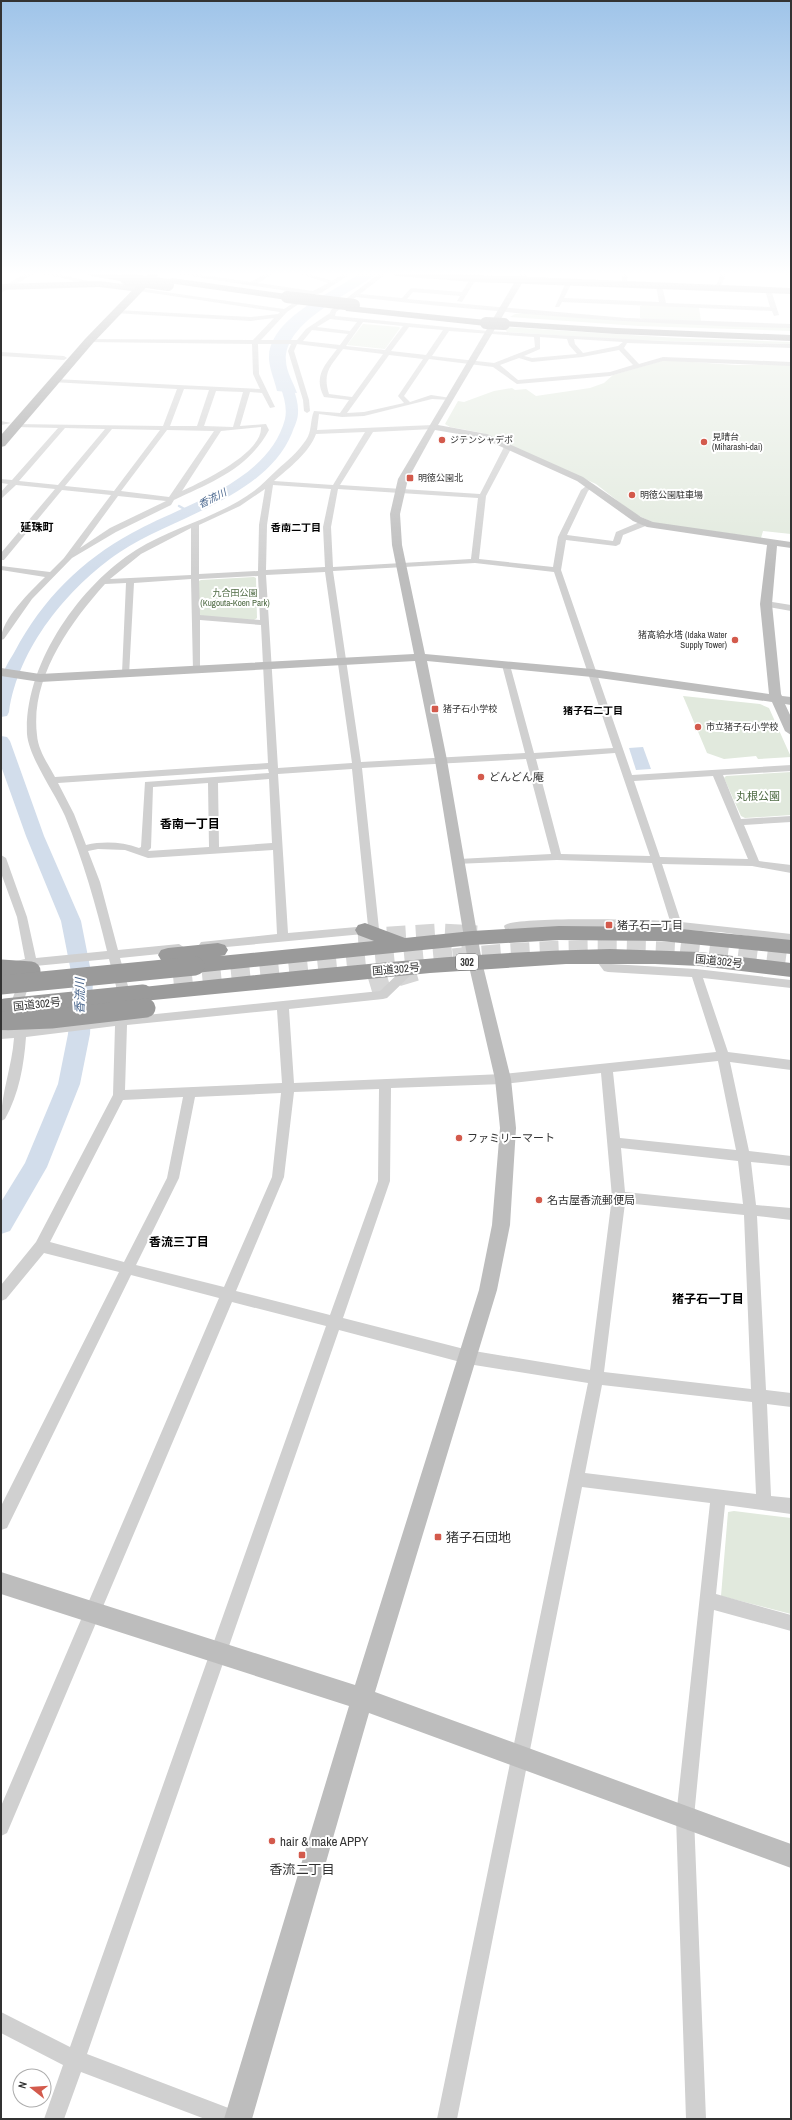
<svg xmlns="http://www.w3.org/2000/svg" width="792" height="2120" font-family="'Archivo Narrow','Noto Sans JP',sans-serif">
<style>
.green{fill:#e1e9dd}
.water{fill:#d2ddeb}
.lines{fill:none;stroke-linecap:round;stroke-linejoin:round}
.stream{stroke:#d2ddeb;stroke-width:2.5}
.river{fill:#d2ddeb;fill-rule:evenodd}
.highway-tunnel{stroke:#d6d6d6;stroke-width:19;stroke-dasharray:19 10;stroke-linecap:butt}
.street{fill:#d0d0d0;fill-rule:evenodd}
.secondary{fill:#bdbdbd;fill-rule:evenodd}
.primary{fill:#ababab;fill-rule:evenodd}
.highway{fill:#9a9a9a;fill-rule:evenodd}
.highway-bridge-far1{stroke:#9a9a9a;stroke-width:12}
.highway-bridge{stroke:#9a9a9a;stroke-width:19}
.poi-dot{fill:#d35a4c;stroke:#fff;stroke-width:1.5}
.labels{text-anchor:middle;stroke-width:4;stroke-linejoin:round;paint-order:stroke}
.far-poi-label{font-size:9px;fill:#333;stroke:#fff;text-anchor:start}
.far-park-label{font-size:9px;fill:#4f6b44;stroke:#fff}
.far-water-label{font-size:10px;font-style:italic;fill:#49668d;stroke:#fff}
.far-neighbourhood-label{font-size:10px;font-weight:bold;fill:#000;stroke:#fff}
.shield{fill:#fff;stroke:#707070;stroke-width:1}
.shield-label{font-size:10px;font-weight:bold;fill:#333}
.far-quarter-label{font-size:11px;font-weight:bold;fill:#000;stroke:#fff}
.poi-label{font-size:11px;fill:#333;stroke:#fff;text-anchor:start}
.park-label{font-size:11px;fill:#4f6b44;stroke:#fff}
.street-label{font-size:11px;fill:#333;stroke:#fff}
.neighbourhood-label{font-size:12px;font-weight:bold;fill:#000;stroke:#fff}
.water-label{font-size:12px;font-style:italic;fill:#49668d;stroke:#fff}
.near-poi-label{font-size:13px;fill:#333;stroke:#fff;text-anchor:start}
</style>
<rect width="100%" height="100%" fill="#fff"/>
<!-- green -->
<g class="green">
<polygon points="643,305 696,307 699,308 701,321 643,319 640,318 640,306"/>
<polygon points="523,313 791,327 791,331 639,326 510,317 515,314"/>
<polygon points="363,324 399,327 400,328 385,349 347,345"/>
<polygon points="503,327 678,338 791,342 791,344 630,340 507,332"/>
<polygon points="665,360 735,365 791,365 791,534 763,531 761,538 654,523 633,513 596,484 483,433 450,427 445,424 458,401 464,402 494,391 512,388 515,390 526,389 536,396 590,388 604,383 613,375"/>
<polygon points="254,577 256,578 257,618 254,620 202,616 199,614 199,581 201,580"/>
<polygon points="683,696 760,704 769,708 791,757 758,759 756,756 724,759 707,753"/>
<polygon points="791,772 791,815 745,818 741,816 724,778 726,776"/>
<polygon points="734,1511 791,1518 791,1614 721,1596 728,1512"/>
</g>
<!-- water -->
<g class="water">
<path d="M360,273h18c-26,20 -95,49 -92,88 0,10 8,23 11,32l-20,-2c-2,-10 -9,-25 -8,-36 4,-39 62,-61 91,-82z"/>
<polygon points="643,747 651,769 636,770 629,748"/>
</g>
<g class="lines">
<!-- stream -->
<polyline class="stream" points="179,506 188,511"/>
<!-- river -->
<g class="river">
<path d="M278,360l6,4c5,16 15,32 14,49 0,7 -4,14 -6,20 -27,65 -118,83 -172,119 -52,35 -102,96 -111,160l-2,4 -6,1c0,-12 -1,-24 0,-36 1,-10 9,-21 14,-30 27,-51 67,-91 117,-118 50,-28 137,-51 153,-114 4,-18 -8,-38 -13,-55z"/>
<polygon points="1,736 7,737 10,741 44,836 81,921 93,982 90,1034 80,1084 47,1167 10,1231 1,1234 1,1202 25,1163 58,1084 68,1034 73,982 61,921 26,836 1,766"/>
</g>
<!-- highway-tunnel -->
<g class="highway-tunnel">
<polyline points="358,938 439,933 477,935"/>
<polyline points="681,943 791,957"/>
<path d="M453,958c82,-9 162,-11 244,-5"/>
<polyline points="173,976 470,947"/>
<polyline points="370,985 421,970"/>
</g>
<!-- street -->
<g class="street">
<polygon points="26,273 35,273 1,293 1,288"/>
<polygon points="39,273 54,273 102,284 99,286"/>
<path d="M171,273h18l62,9 15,-9h8l-16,10 55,8 15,-8 -32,-10h11l25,8 12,-8h8l-31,20 -9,2 -25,17 -26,28h36l9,-11 24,-16 1,-3 49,-37h7l-27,21 42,4 9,-10 51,4 12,-19h6l-18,29 -5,-1 3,-5 -47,-4 -6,7 220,19 164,6v4c-146,-3 -291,-15 -435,-31l-20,15 -1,4 153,15 173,10 130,3v4l-164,-5 -3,5 15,16 24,-7 128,5v4l-128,-5 -53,15 -93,8 -24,-17 -64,-8 -25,37 6,6 21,-7 20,3v2l-19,-1 -68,17 -22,1 -23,-3 -2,16 116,-5 4,2 -4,2 -60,3 -33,53 140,9 24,-47 7,-2 1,2 -26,49 -7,63 74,8 5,-30 23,-47 9,-7 4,2 -6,6 -21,44 46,6 3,-9 26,-11h6v4l-25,10 -3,9 -4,2 -50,-6 -5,30 71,205 159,-10v6l-68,4 18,44 50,-3v6l-47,3 15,36 32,4v8l-39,-7 -90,-2 19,58 110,12v8l-71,-10 -70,-4 -145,1 -1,-3c6,-10 146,-6 166,-5l-18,-58 -95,-3 -102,4 -1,-2 5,-3 92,-5 -25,-95 -164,9 17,161 -5,4 -169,16 -4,-1 -2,-3 2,-3 76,-8 -4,-84 -125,8 -23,-8 -27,-1 -10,2 12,31 18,68 61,-6 6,4 -6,4 -59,6 8,28 -1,31 253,-26 27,-26h8l2,3 -2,3 -28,27 -4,1 -94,10 5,74 209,-9 213,-22 -24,-75 -84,-5 -4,-1 -12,-16 6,-4 4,1 9,12 85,5 95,11v8l-88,-10 25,74 63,8v10l-61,-8 19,89 42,5v10l-40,-4 5,43 35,3v12l-34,-4 9,174 25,3v14l-24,-3 4,92 20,2v16l-66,-9 -9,89 75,21v16l-77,-21 -20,207 12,302h-20l-10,-302 34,-314 -128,-16 -125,632h-20l151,-736 -120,-19 -129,-34 -252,724 152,58 3,7h-37l-124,-47 -17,47h-20l19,-54 -62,-32v-21l69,35 256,-721 -94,-24 -225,531 -6,3v-30l218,-508 -88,-23 -124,253 -6,2v-24l118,-234 -75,-19 -38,46 -5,2v-16l35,-43 77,-147 2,-69 -89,11c-2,28 -7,57 -21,82l-4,2c0,-28 11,-54 13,-83l-13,1v-8l14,-2 -3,-29 12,-32 -8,-1 -2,-3 2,-3 9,-2 -8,-42 -16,-44v-18l5,3 21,59 9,41 71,-7c-11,-46 -24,-91 -42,-135 -10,-23 -36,-58 -38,-82 -3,-69 52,-148 109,-184 37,-23 83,-33 118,-59 8,-6 15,-14 23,-21 10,-9 21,-18 29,-30 6,-8 4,-20 8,-29l26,2 9,-13 -25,-3c-11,-21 1,-32 13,-48l-40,-5 -3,7 15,49 1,11 -3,2 -3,-2 -1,-11 -15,-49 3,-7h-33l1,30 16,33 -5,1 -8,-15 -12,-1 -10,34 26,-2 3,6c-21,39 -57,52 -95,70l-3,5 -55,27 -44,26 -40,41 -28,40 -3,1c0,-21 30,-49 44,-63l-44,-7v-4l49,6 14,-14 47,-63 -49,-5 -58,70h-3v-7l54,-64 -39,-4 -15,14v-7l7,-8 -7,-1v-4l11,1 46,-52 -43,-1 -3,-2 1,-1 150,2 14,-37 -125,-7v-2l2,-1 206,10 -7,-15 -1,-30 -165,-2v-2l2,-1 164,1 21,-22 -23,3 -137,-8 2,-3 135,7 27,-3 2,-2 -141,-21 -2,-3 147,21 23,-15zM330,319l27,3 -7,9 -33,-4zM363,322l40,4 -18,24 -39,-4zM409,327l34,3 -17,25 -35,-4zM312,330l36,4 -8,11 -37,-4zM449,331l85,6 1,10 -41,16 -62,-7zM540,337l27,2 2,6 8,9 -45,4 -8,-2 16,-7zM574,339l49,3 -5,4 -35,7 -8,-9zM343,349l40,5 -31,43 -23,-3c-7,-22 2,-28 14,-45zM619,350l14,15 -23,7 -92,8 -18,-15 19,-7 13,4 50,-5zM389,355l34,4 -25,37 6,7 -40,9 -17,1zM184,389l25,1 -12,36h-27zM216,391l27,1 -10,35 -29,-1zM261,427c2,26 -60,55 -79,64l39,-60zM65,428l40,1 -47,56 -39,-4zM112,429l48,1 -46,61 -49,-5zM167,430l47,1 -45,66 -48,-6zM365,432l-32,53 -59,-4c15,-13 35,-28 42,-47zM273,485l58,4 -8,38 2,40 -59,3 1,-45zM265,489l-6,36 -1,46 -59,3v-49l41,-19zM338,489l140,9 -7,61 -138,8 -2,-40zM118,496l48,5 -56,27 -30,20zM191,528v47l-81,4 31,-25zM475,563l79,9 59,176 -79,5 -24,-88 -4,-3 -4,3 23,88 -164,9 -28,-191zM325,572l27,191 -74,5 -12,-193zM258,576l2,44 -60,-5 -1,-36zM191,579l2,92h6l1,-2v-49l61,5 7,138 -213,14c-7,-13 -17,-27 -18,-42 -7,-56 32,-111 68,-151l21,-1 -4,90 4,3 3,-1 5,-92zM615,753l35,103 -89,-2 -25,-95zM268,769l1,4 -124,9 -4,65 -2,1c-17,-6 -35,-7 -53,-3l-12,-31 -16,-31zM352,769l16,157 -80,7 -10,-159zM713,776l35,83 -88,-2 -26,-76zM269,779l3,64 -53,4 -1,-64zM208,783l1,64 -61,4 3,-3 2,-61zM109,959l7,27 -1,32 -88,10 -3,-28 11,-34zM277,1010l5,73 -157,7 2,-65zM718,1061l18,89 -116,-12 -7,-66zM601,1073l11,124 -22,173 -122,-20 -125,-32 47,-137 1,-93 112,-4zM379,1089l-1,92 -48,134 -94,-24 48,-114 10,-85zM281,1093l-9,84 -48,110 -88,-22 43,-87 16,-81zM183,1097l-16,81 -43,84 -74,-20 73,-142zM621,1148l117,13 5,43 -118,-12zM625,1203l119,12 7,174 -147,-17zM602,1385l150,17 4,92 -171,-21z"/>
<polygon points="622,273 628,273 627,285 622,284"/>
<polygon points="721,273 727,273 719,289 715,289"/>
<polygon points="784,273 791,273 791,276 785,274"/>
<polygon points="569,280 572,282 564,298 659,302 656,286 659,284 662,286 666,303 770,307 765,290 768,288 771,290 779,315 774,316 772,311 562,302 559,307 555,307 566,282"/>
<polygon points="1,352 64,356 67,358 64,360 1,356"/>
<polygon points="1,421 11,423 1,425"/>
<polygon points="766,601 791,605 791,611 763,606 763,602"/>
</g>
<!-- secondary -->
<path class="secondary" d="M520,273h8l-90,152 49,9 96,43 58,40 12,5 138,20v6l-14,-2 -5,58 9,90 1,2 9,1v8l-6,-1 6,13v18l-6,-4 -13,-29 -180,-25 -165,-16 20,99 35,202 29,117 5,49 -6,97 -13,65 -122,402 416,152v24l-422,-155 -117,406h-28l125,-413 -348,-112v-22l354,113 124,-395 13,-65 8,-97 -5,-49 -27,-117 -33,-202 -20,-99 -375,21 -39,-6v-8l39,6 374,-20 -22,-109 -2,-31 8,-35zM435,430l47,8 95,43 56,40 14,6 120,18 -7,59 9,90 -177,-25 -167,-15 -23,-109 -2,-31 8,-35z"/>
<!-- primary -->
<g class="primary">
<polygon points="392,273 436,273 791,288 791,294 474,282 396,276"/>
<polygon points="99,281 139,286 143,289 139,292 99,287 1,290 1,284"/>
</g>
<!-- highway -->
<g class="highway">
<polygon points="86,273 112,273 130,277 131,279 126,282 91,276"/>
<polygon points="149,273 160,273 93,343 5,446 1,447 1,435 85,339"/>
<polygon points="172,278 287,294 292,297 287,300 168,283 167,281"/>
<polygon points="350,306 486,320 491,323 486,326 346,311 345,309"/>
<polygon points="504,321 616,328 791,335 791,341 616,334 500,326 499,324 500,322"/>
<polygon points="365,923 405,938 472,931 559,926 661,927 791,940 791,954 661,941 559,940 472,945 195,973 188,971 185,966 188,961 193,959 168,962 161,960 158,955 161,950 168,948 218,943 225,945 228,950 225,955 220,956 374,941 358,935 355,930 358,925"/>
<path d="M610,949l90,3 91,11v14l-91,-11 -45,-2h-89l-136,9 -287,28 -7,-2 -3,-5 3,-5 7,-2c155,-16 311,-35 467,-38z"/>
</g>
<!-- highway-bridge-far1 -->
<g class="highway-bridge-far1">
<polyline points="126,279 168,285"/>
<polyline points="287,297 354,305"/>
<polyline points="486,323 504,324"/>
</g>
<!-- highway-bridge -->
<g class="highway-bridge">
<polyline points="1,969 31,971"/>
<polyline points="1,985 195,966"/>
<polyline points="5,1008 143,994"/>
<polyline points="1,1021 51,1019 146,1008"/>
</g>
</g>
<!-- sky -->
<linearGradient id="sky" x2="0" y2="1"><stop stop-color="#9fc4e9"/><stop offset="0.48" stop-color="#fff"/><stop offset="1" stop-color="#fff" stop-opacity="0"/></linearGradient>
<rect width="792" height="570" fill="url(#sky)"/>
<!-- markers -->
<g class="poi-dot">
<circle cx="442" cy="440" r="4"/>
<circle cx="704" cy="442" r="4"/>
<rect x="406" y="474" width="8" height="8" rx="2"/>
<circle cx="632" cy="495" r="4"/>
<circle cx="735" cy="640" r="4"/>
<rect x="431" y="705" width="8" height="8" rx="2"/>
<circle cx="698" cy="727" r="4"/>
<circle cx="481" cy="777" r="4"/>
<rect x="605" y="921" width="8" height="8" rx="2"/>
<circle cx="459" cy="1138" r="4"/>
<circle cx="539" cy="1200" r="4"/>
<rect x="434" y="1533" width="8" height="8" rx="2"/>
<circle cx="272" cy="1841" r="4"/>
<rect x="298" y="1851" width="8" height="8" rx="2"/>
</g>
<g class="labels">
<!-- far-poi labels -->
<g class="far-poi-label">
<text x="712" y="440">見晴台<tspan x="712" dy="10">(Miharashi-dai)</tspan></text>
<text x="450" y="443">ジテンシャデポ</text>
<text x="418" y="481">明徳公園北</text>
<text x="640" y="498">明徳公園駐車場</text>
<text x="727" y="638" text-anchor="end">猪高給水塔 (Idaka Water<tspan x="727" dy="10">Supply Tower)</tspan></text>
<text x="443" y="712">猪子石小学校</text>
<text x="706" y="730">市立猪子石小学校</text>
</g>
<!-- far-park labels -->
<g class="far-park-label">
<text x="235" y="596">九合田公園<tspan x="235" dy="10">(Kugouta-Koen Park)</tspan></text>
</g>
<!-- far-water labels -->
<g class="far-water-label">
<text transform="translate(212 498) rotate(-27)" y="4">香流川</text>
</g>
<!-- far-neighbourhood labels -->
<g class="far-neighbourhood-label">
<text x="296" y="531">香南二丁目</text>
<text x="593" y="714">猪子石二丁目</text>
</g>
<!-- shield labels -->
<rect class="shield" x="456" y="954" width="22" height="16" rx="3"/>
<g class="shield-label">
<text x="467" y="966">302</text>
</g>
<!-- far-quarter labels -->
<g class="far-quarter-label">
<text x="37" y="531">延珠町</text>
</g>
<!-- poi labels -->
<g class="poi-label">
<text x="489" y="781">どんどん庵</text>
<text x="617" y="929">猪子石一丁目</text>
<text x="467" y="1142">ファミリーマート</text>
<text x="547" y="1204">名古屋香流郵便局</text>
</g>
<!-- park labels -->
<g class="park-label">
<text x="758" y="800">丸根公園</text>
</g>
<!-- street labels -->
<g class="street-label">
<text transform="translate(719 961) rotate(6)" y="4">国道302号</text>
<text transform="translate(396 969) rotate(-5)" y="4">国道302号</text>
<text transform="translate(37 1004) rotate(-6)" y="4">国道302号</text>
</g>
<!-- neighbourhood labels -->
<g class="neighbourhood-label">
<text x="190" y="828">香南一丁目</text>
<text x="179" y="1246">香流三丁目</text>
<text x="708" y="1303">猪子石一丁目</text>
</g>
<!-- water labels -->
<g class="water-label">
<text transform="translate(80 996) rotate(-89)" y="4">香流川</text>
</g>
<!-- near-poi labels -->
<g class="near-poi-label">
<text x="446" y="1542">猪子石団地</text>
<text x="280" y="1846">hair &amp; make APPY</text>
<text x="302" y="1874" text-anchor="middle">香流二丁目</text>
</g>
</g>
<!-- border -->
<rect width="792" height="2120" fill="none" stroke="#333333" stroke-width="4"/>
<!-- north arrow -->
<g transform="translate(32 2088) rotate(287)"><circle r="19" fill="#ffffff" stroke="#adadad"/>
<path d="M0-3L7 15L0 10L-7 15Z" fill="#d35a4c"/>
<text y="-6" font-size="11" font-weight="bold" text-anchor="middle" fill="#333333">N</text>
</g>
</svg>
